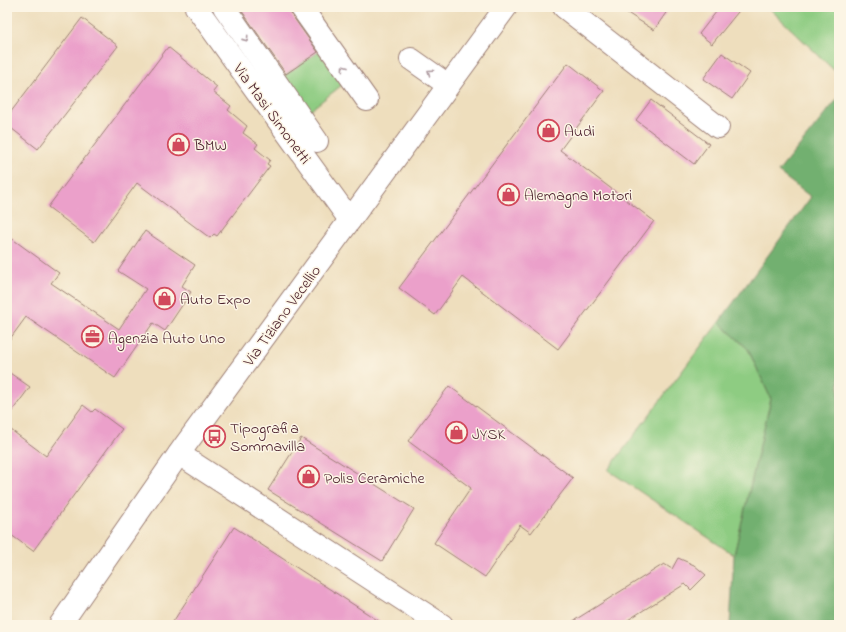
<svg xmlns="http://www.w3.org/2000/svg" width="846" height="632" font-family="'Indie Flower',sans-serif">
<style>
.green{fill:#8ecc82;stroke:#6c7656}
.forest{fill:#72b070;stroke:#5e684e}
.building{fill:#eba0ca}
.lines{fill:none;stroke-linecap:round;stroke-linejoin:round}
.minor-casing{stroke:#9c7e74;stroke-width:24}
.major-casing{stroke:#9c7e74;stroke-width:24}
.minor{stroke:#fff;stroke-width:22}
.major{stroke:#fff;stroke-width:22}
.oneway{stroke:#ae9aa0}
.labels{text-anchor:middle;stroke-width:3;stroke-linejoin:round;paint-order:stroke}
.street-label{font-size:16px;fill:#4a1f2b;stroke:#fcf5e5}
.poi-label{font-size:16px;fill:#4a1f2b;stroke:#fcf5e5;text-anchor:start}
</style>
<rect width="100%" height="100%" fill="#fcf5e5"/>
<filter id="ink" filterUnits="userSpaceOnUse"><feTurbulence type="fractalNoise" baseFrequency=".025" numOctaves="2"/><feDisplacementMap in="SourceGraphic" scale="8" xChannelSelector="R" yChannelSelector="G"/><feConvolveMatrix kernelMatrix="1 2 1 2 8 2 1 2 1" color-interpolation-filters="sRGB"/></filter>
<filter id="wash" filterUnits="userSpaceOnUse"><feTurbulence type="fractalNoise" baseFrequency=".012" numOctaves="4" result="noise"/><feDisplacementMap in="SourceGraphic" scale="16" xChannelSelector="R" yChannelSelector="G"/><feGaussianBlur stdDeviation="0.9" result="paint"/><feColorMatrix in="noise" values="0 0 0 0 0 0 0 0 0 0 0 0 0 0 0 0 0 1.4 0 .05"/><feComposite in="paint" operator="in"/></filter>
<g filter="url(#wash)">
<rect width="100%" height="100%" fill="#eedebd"/>
<!-- green -->
<g class="green">
<polygon points="768,7 839,7 839,75"/>
<polygon points="319,51 342,85 308,112 283,76"/>
<polygon points="719,322 748,349 771,399 734,555 608,470"/>
</g>
<!-- forest -->
<polygon class="forest" points="839,97 839,625 730,625 734,555 771,399 748,349 719,322 811,197 778,172"/>
<g id="blocks">
<!-- building -->
<g class="building">
<polygon points="239,7 288,7 291,14 318,52 286,74"/>
<polygon points="618,7 670,7 654,30"/>
<polygon points="720,7 742,7 712,44 699,34"/>
<polygon points="82,18 118,46 38,149 7,125 7,117"/>
<polygon points="168,47 217,87 213,92 231,106 228,110 247,126 243,133 258,144 255,148 270,160 267,164 270,166 217,236 214,234 210,238 137,183 94,242 48,207"/>
<polygon points="722,53 750,73 732,99 703,79"/>
<polygon points="568,63 604,91 560,150 654,221 558,349 463,277 435,315 399,288"/>
<polygon points="651,100 709,144 694,164 636,120"/>
<polygon points="145,231 195,265 182,286 191,292 165,331 153,323 115,378 26,317 7,343 7,235 59,273 51,283 119,329 146,289 118,271"/>
<polygon points="7,371 30,387 7,418"/>
<polygon points="449,386 573,478 531,533 520,525 485,577 434,543 471,488 408,441"/>
<polygon points="83,405 92,412 95,409 122,429 33,551 7,532 7,427 46,456"/>
<polygon points="301,438 414,509 382,561 268,490"/>
<polygon points="234,527 385,625 171,625"/>
<polygon points="678,558 694,565 706,575 691,590 685,584 620,625 567,625 664,564 672,569"/>
</g>
</g>
</g>
<g filter="url(#ink)">
<use href="#blocks" fill-opacity="0" stroke="#9c7e74" stroke-width="1"/>
<g class="lines">
<defs>
<g id="minor">
<polyline points="196,7 350,220"/>
<polyline points="224,7 317,141"/>
<polyline points="301,7 367,100"/>
<polyline points="564,7 718,127"/>
<polyline points="411,59 448,85"/>
<polyline points="179,454 442,625"/>
</g>
<polyline id="major" points="60,625 183,448 506,7"/>
</defs>
<!-- minor casing -->
<use href="#minor" class="minor-casing"/>
<!-- major casing -->
<use href="#major" class="major-casing"/>
<!-- minor -->
<use href="#minor" class="minor"/>
<!-- major -->
<use href="#major" class="major"/>
</g>
<!-- one-way arrows -->
<defs><path id="oneway-chevron" d="M-2-3.5L2.5 0L-2 3.5" fill="none" stroke-width="1.6" stroke-linecap="round" stroke-linejoin="round"/></defs>
<g class="oneway">
<use href="#oneway-chevron" transform="translate(246 39) rotate(55)"/>
<use href="#oneway-chevron" transform="translate(344 68) rotate(-126)"/>
<use href="#oneway-chevron" transform="translate(430 72) rotate(-145)"/>
</g>
</g>
<!-- icons -->
<defs>
<symbol id="shop-ring" viewBox="-11 -11 22 22"><circle r="9.5" fill="#fcf5e5" stroke="#d1495b" stroke-width="1.5"/><path d="M-5-2.5h2.3a2.7 3.5 0 0 1 5.4 0H5L5.5 6h-11ZM-1.5-2.5h3a1.5 2.3 0 0 0-3 0Z" fill="#d1495b"/></symbol>
<symbol id="office-ring" viewBox="-11 -11 22 22"><circle r="9.5" fill="#fcf5e5" stroke="#d1495b" stroke-width="1.5"/><path d="M-6-3h4V-5.5h4V-3h4V5H-6ZM-1-4.5V-3h2v-1.5ZM-6 0V1H6V0Z" fill="#d1495b"/></symbol>
<symbol id="bus-ring" viewBox="-11 -11 22 22"><circle r="9.5" fill="#fcf5e5" stroke="#d1495b" stroke-width="1.5"/><path d="M-5-6H5V4H4V6H2V4H-2V6H-4V4H-5ZM-3.5-4V0h7V-4ZM-3.5 1.2v1.5H-2V1.2ZM2 1.2v1.5H3.5V1.2Z" fill="#d1495b"/></symbol>
</defs>
<g fill-rule="evenodd">
<use href="#shop-ring" x="536" y="118" width="25" height="25"/>
<use href="#shop-ring" x="166" y="132" width="25" height="25"/>
<use href="#shop-ring" x="496" y="182" width="25" height="25"/>
<use href="#shop-ring" x="152" y="286" width="25" height="25"/>
<use href="#office-ring" x="80" y="324" width="25" height="25"/>
<use href="#shop-ring" x="444" y="420" width="25" height="25"/>
<use href="#bus-ring" x="202" y="424" width="25" height="25"/>
<use href="#shop-ring" x="296" y="464" width="25" height="25"/>
</g>
<g class="labels">
<!-- street labels -->
<g class="street-label">
<text transform="translate(273 113) rotate(54)" y="6">Via Masi Simonetti</text>
<text transform="translate(281 315) rotate(-54)" y="6">Via Tiziano Vecellio</text>
</g>
<!-- poi labels -->
<g class="poi-label">
<text x="564" y="136">Audi</text>
<text x="194" y="150">BMW</text>
<text x="524" y="200">Alemagna Motori</text>
<text x="180" y="304">Auto Expo</text>
<text x="108" y="343">Agenzia Auto Uno</text>
<text x="230" y="433">Tipografia<tspan x="230" dy="18">Sommavilla</tspan></text>
<text x="472" y="439">JYSK</text>
<text x="324" y="483">Polis Ceramiche</text>
</g>
</g>
<!-- margin -->
<rect width="846" height="632" fill="none" stroke="#fcf5e5" stroke-width="24"/>
</svg>
